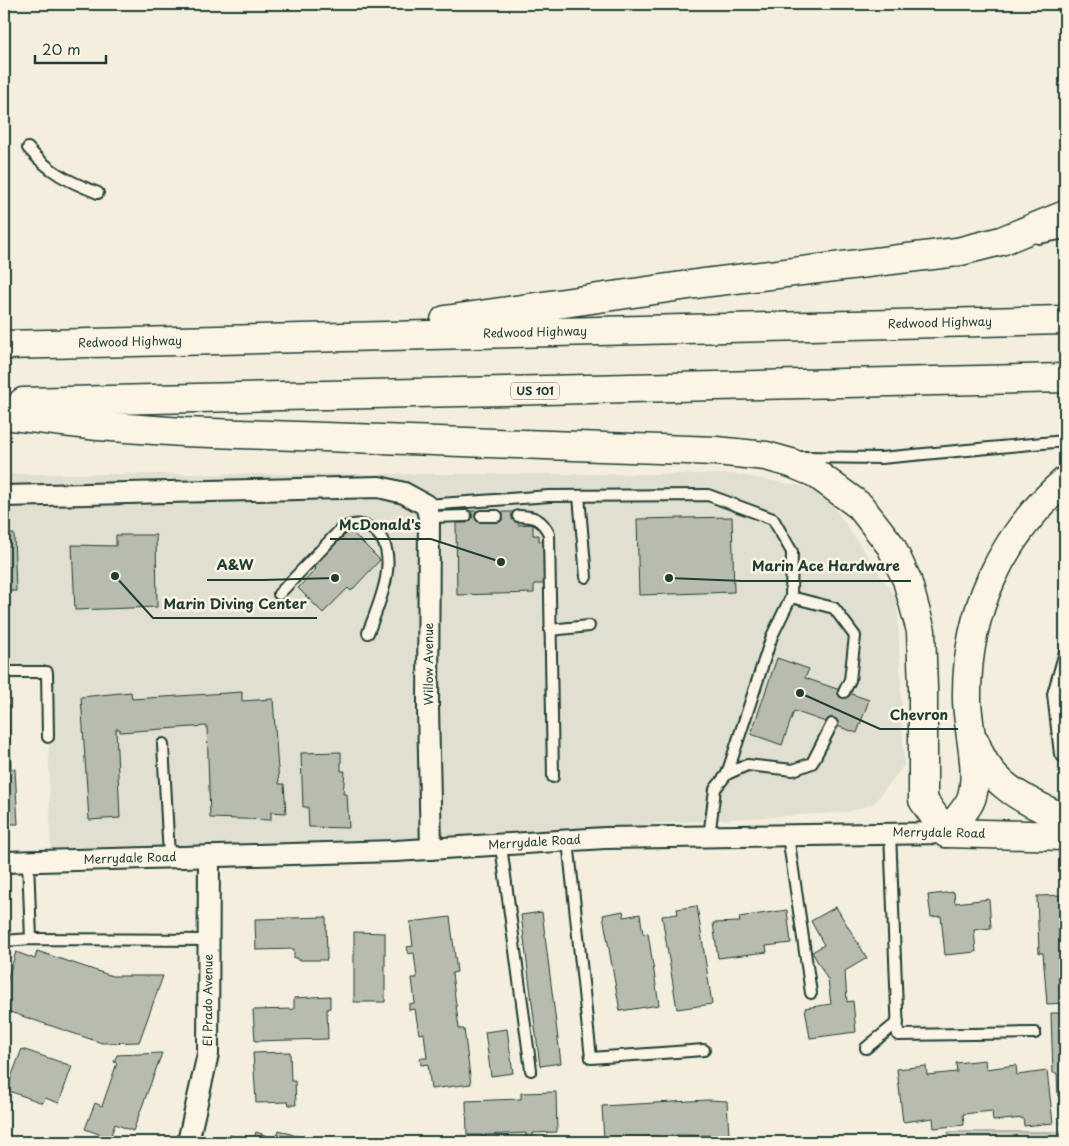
<svg xmlns="http://www.w3.org/2000/svg" width="1069" height="1146" font-family="'Playpen Sans',sans-serif">
<style>
.built{fill:#e1dfd0}
.park{fill:url(#park-crowns);stroke:#78877b}
.building{fill:#b8bcae;stroke:#1f3d34}
.lines{fill:none;stroke-linecap:round;stroke-linejoin:round}
.lane-casing{stroke:#1f3d34;stroke-width:14}
.street-casing{stroke:#1f3d34;stroke-width:24}
.secondary-casing{stroke:#1f3d34;stroke-width:31}
.highway-casing{stroke:#1f3d34;stroke-width:31}
.lane{stroke:#fcf5e5;stroke-width:10}
.street{stroke:#fcf5e5;stroke-width:20}
.secondary{stroke:#fcf5e5;stroke-width:28}
.highway{stroke:#fcf5e5;stroke-width:28}
.labels{text-anchor:middle;stroke-width:5;stroke-linejoin:round;paint-order:stroke}
.shield{fill:#fcf5e5;stroke:#617469;stroke-width:1}
.shield-label{font-size:11px;font-weight:bold;fill:#1f3d34}
.street-label{font-size:12px;fill:#1f3d34;stroke:#fcf5e5}
.leader{fill:none;stroke:#1f3d34;stroke-width:2}
.callout-dot{fill:#1f3d34;stroke:#fcf5e5;stroke-width:2}
.callout-label{font-size:14px;text-anchor:middle;font-weight:bold;fill:#1f3d34;stroke:#fcf5e5;stroke-width:5;stroke-linejoin:round;paint-order:stroke}
</style>
<defs>
<pattern id="park-crowns" width="20" height="18" patternUnits="userSpaceOnUse" patternTransform="scale(1.25)"><rect width="20" height="18" fill="#d0d1c2"/><path d="M2 6a3 3 0 1 1 6 0M12 15a3 3 0 1 1 6 0" fill="none" stroke="#b2b4a7"/></pattern>
</defs>
<rect width="100%" height="100%" fill="#f3eede"/>
<filter id="ink" filterUnits="userSpaceOnUse"><feTurbulence type="fractalNoise" baseFrequency=".02" numOctaves="2"/><feDisplacementMap in="SourceGraphic" scale="10" xChannelSelector="R" yChannelSelector="G"/><feConvolveMatrix kernelMatrix="1 2 1 2 8 2 1 2 1" color-interpolation-filters="sRGB"/></filter>
<g filter="url(#ink)">
<!-- built -->
<polygon class="built" points="4,474 734,474 822,490 897,599 904,765 874,803 848,812 51,860 47,672 4,674"/>
<!-- park -->
<polygon class="park" points="948,1132 1065,1132 1065,1142 949,1142"/>
<!-- building -->
<g class="building">
<polygon points="466,511 481,511 481,521 497,521 497,512 518,512 518,525 533,524 533,535 539,535 539,541 545,541 546,584 534,584 534,593 457,595 456,523 467,523"/>
<polygon points="732,517 734,592 639,595 637,519"/>
<polygon points="350,530 380,560 351,591 348,588 323,613 298,588 316,569 304,557 314,547 324,556"/>
<polygon points="4,534 14,534 16,591 4,591"/>
<polygon points="116,535 156,535 157,607 75,610 72,545 116,546"/>
<polygon points="777,658 809,669 805,678 869,700 857,733 794,711 782,745 751,734"/>
<polygon points="131,692 132,699 242,692 242,701 273,699 279,784 284,784 286,813 271,812 271,820 210,818 207,726 120,732 120,729 116,729 120,818 89,820 81,697"/>
<polygon points="4,693 8,695 11,769 15,769 18,824 4,824"/>
<polygon points="341,752 341,771 345,771 343,794 347,794 349,828 309,827 308,807 303,807 301,753"/>
<polygon points="954,892 955,903 989,899 991,928 974,930 976,952 945,955 941,916 931,917 928,895"/>
<polygon points="1065,895 1065,1003 1047,1004 1043,953 1039,953 1037,896"/>
<polygon points="697,906 712,1004 677,1009 662,916 678,914 677,909"/>
<polygon points="836,907 867,958 845,971 847,1002 853,1001 856,1032 810,1038 805,1008 831,1004 828,980 812,952 824,945 811,921"/>
<polygon points="787,910 791,943 766,946 767,952 718,958 713,923 740,922 739,917"/>
<polygon points="623,911 624,917 640,914 643,934 648,933 659,1005 620,1011 603,915"/>
<polygon points="542,912 561,1063 540,1066 521,915"/>
<polygon points="326,917 327,960 297,960 298,958 294,958 294,949 256,950 255,919"/>
<polygon points="450,917 457,972 452,973 459,1029 464,1029 471,1084 431,1089 428,1064 421,1065 420,1058 427,1058 424,1033 419,1034 415,1009 409,1010 409,1004 415,1003 412,978 417,978 414,953 408,954 407,947 413,946 410,922"/>
<polygon points="354,932 385,933 385,1002 354,1002"/>
<polygon points="37,951 112,976 163,976 139,1042 102,1043 4,1010 4,990 16,952 35,959"/>
<polygon points="330,996 330,1008 327,1009 328,1039 255,1041 253,1010 294,1009 294,998"/>
<polygon points="1051,1013 1065,1013 1065,1124 1062,1125 1061,1096 1058,1096 1057,1073 1053,1073"/>
<polygon points="507,1029 513,1073 491,1076 485,1032"/>
<polygon points="22,1049 72,1066 59,1103 45,1098 43,1103 6,1090"/>
<polygon points="290,1052 291,1081 295,1081 296,1105 289,1105 288,1102 256,1103 253,1053"/>
<polygon points="162,1053 133,1131 115,1124 110,1138 85,1129 95,1103 102,1106 117,1063 114,1062 117,1055"/>
<polygon points="985,1060 986,1069 1016,1065 1017,1075 1047,1071 1053,1123 1024,1126 1023,1118 993,1121 992,1111 963,1114 964,1125 934,1128 933,1118 903,1122 897,1069 926,1066 927,1075 957,1072 956,1063"/>
<polygon points="556,1092 557,1132 533,1133 533,1140 526,1140 526,1133 485,1135 485,1141 482,1141 482,1135 467,1135 466,1101 521,1099 521,1093"/>
<polygon points="708,1100 727,1101 729,1136 676,1135 676,1139 656,1140 656,1136 604,1141 602,1106"/>
<polygon points="279,1130 310,1141 309,1142 253,1142 256,1132 276,1139"/>
<polygon points="230,1135 247,1141 247,1142 228,1142"/>
</g>
<g class="lines">
<defs>
<g id="lane">
<path d="M28,148c22,25 40,33 70,45"/>
<polyline points="1039,238 1065,233"/>
<polyline points="802,457 881,458 1065,441"/>
<polyline points="579,496 586,577"/>
<polyline points="426,505 549,496 708,495 773,519 792,552 791,597 772,636 727,774"/>
<polyline points="481,516 497,516"/>
<path d="M518,516c16,0 24,3 31,18l4,243"/>
<polyline points="429,517 466,516"/>
<path d="M279,594l62,-65c14,-6 24,-7 36,4 24,24 1,73 -9,100"/>
<polyline points="791,597 834,608 855,636 850,680 844,692"/>
<polyline points="550,630 589,626"/>
<polyline points="1065,652 1053,694 1060,754 1065,758"/>
<polyline points="4,672 47,672 48,737"/>
<polyline points="163,744 169,857"/>
<polyline points="890,832 898,1035 1035,1033"/>
<polyline points="788,836 811,993"/>
<polyline points="709,837 715,789 727,774 747,765 793,770 812,763 832,724"/>
<polyline points="568,841 591,1058 704,1050"/>
<polyline points="501,846 531,1070"/>
<polyline points="28,861 31,939"/>
<polyline points="4,941 31,939 209,940"/>
<polyline points="866,1048 898,1022"/>
</g>
<g id="street">
<polyline points="4,496 379,487 404,493 426,505 429,517 428,707 431,849"/>
<path id="s1" d="M4,862l392,-11 209,-13 341,-5"/>
<path id="s2" d="M188,1142l20,-88 1,-198"/>
</g>
<polyline id="secondary" points="946,833 1065,836"/>
<g id="highway">
<polyline points="445,320 703,283 957,252 1001,241 1065,215"/>
<path id="s3" d="M4,345l1061,-25"/>
<polyline points="23,402 1065,378"/>
<path d="M4,415l94,11 85,6 533,19 50,5 25,7 24,10 45,33 31,40 16,34 14,51 2,57v112l23,33c8,-11 23,-25 26,-37 8,-28 -5,-69 -5,-98 -1,-86 34,-161 98,-217"/>
<path d="M975,742c14,44 52,59 90,77"/>
</g>
</defs>
<!-- lane casing -->
<use href="#lane" class="lane-casing"/>
<!-- street casing -->
<use href="#street" class="street-casing"/>
<!-- secondary casing -->
<use href="#secondary" class="secondary-casing"/>
<!-- highway casing -->
<use href="#highway" class="highway-casing"/>
<!-- lane -->
<use href="#lane" class="lane"/>
<!-- street -->
<use href="#street" class="street"/>
<!-- secondary -->
<use href="#secondary" class="secondary"/>
<!-- highway -->
<use href="#highway" class="highway"/>
</g>
</g>
<g class="labels">
<!-- shield labels -->
<rect class="shield" x="511" y="382.5" width="48" height="17" rx="4"/>
<g class="shield-label">
<text x="535" y="395">US 101</text>
</g>
<!-- street labels -->
<g class="street-label">
<text dy="4" stroke="none"><textPath href="#s3" startOffset="936">Redwood Highway</textPath></text>
<text dy="4" stroke="none"><textPath href="#s3" startOffset="531">Redwood Highway</textPath></text>
<text dy="4" stroke="none"><textPath href="#s3" startOffset="126">Redwood Highway</textPath></text>
<text transform="translate(429 664) rotate(-90)" y="4">Willow Avenue</text>
<text transform="translate(939 833) rotate(1)" y="4">Merrydale Road</text>
<text dy="4" stroke="none"><textPath href="#s1" startOffset="531">Merrydale Road</textPath></text>
<text dy="4" stroke="none"><textPath href="#s1" startOffset="126">Merrydale Road</textPath></text>
<text dy="4" stroke="none"><textPath href="#s2" startOffset="144">El Prado Avenue</textPath></text>
</g>
</g>
<!-- callouts -->
<path class="leader" d="M501 562L431 539H330M335 578L263 580H207M669 578L742 581H911M115 576L153 618H317M800 693L880 729H958"/>
<g class="callout-dot">
<circle cx="501" cy="562" r="5"/>
<circle cx="335" cy="578" r="5"/>
<circle cx="669" cy="578" r="5"/>
<circle cx="115" cy="576" r="5"/>
<circle cx="800" cy="693" r="5"/>
</g>
<g class="callout-label">
<text x="380" y="530">McDonald's</text>
<text x="235" y="570">A&amp;W</text>
<text x="826" y="571">Marin Ace Hardware</text>
<text x="235" y="609">Marin Diving Center</text>
<text x="919" y="720">Chevron</text>
</g>
<!-- margin -->
<rect width="1069" height="1146" fill="none" stroke="#fcf5e5" stroke-width="20"/>
<rect x="10" y="10" width="1049" height="1126" fill="none" stroke="#1f3d34" stroke-width="2" filter="url(#ink)"/>
<!-- scale -->
<path d="M35 55v8h71v-8" fill="none" stroke="#1f3d34" stroke-width="2.5"/>
<text x="42" y="55" font-size="15" fill="#1f3d34" stroke="#fcf5e5" stroke-width="4" paint-order="stroke">20 m</text>
</svg>
